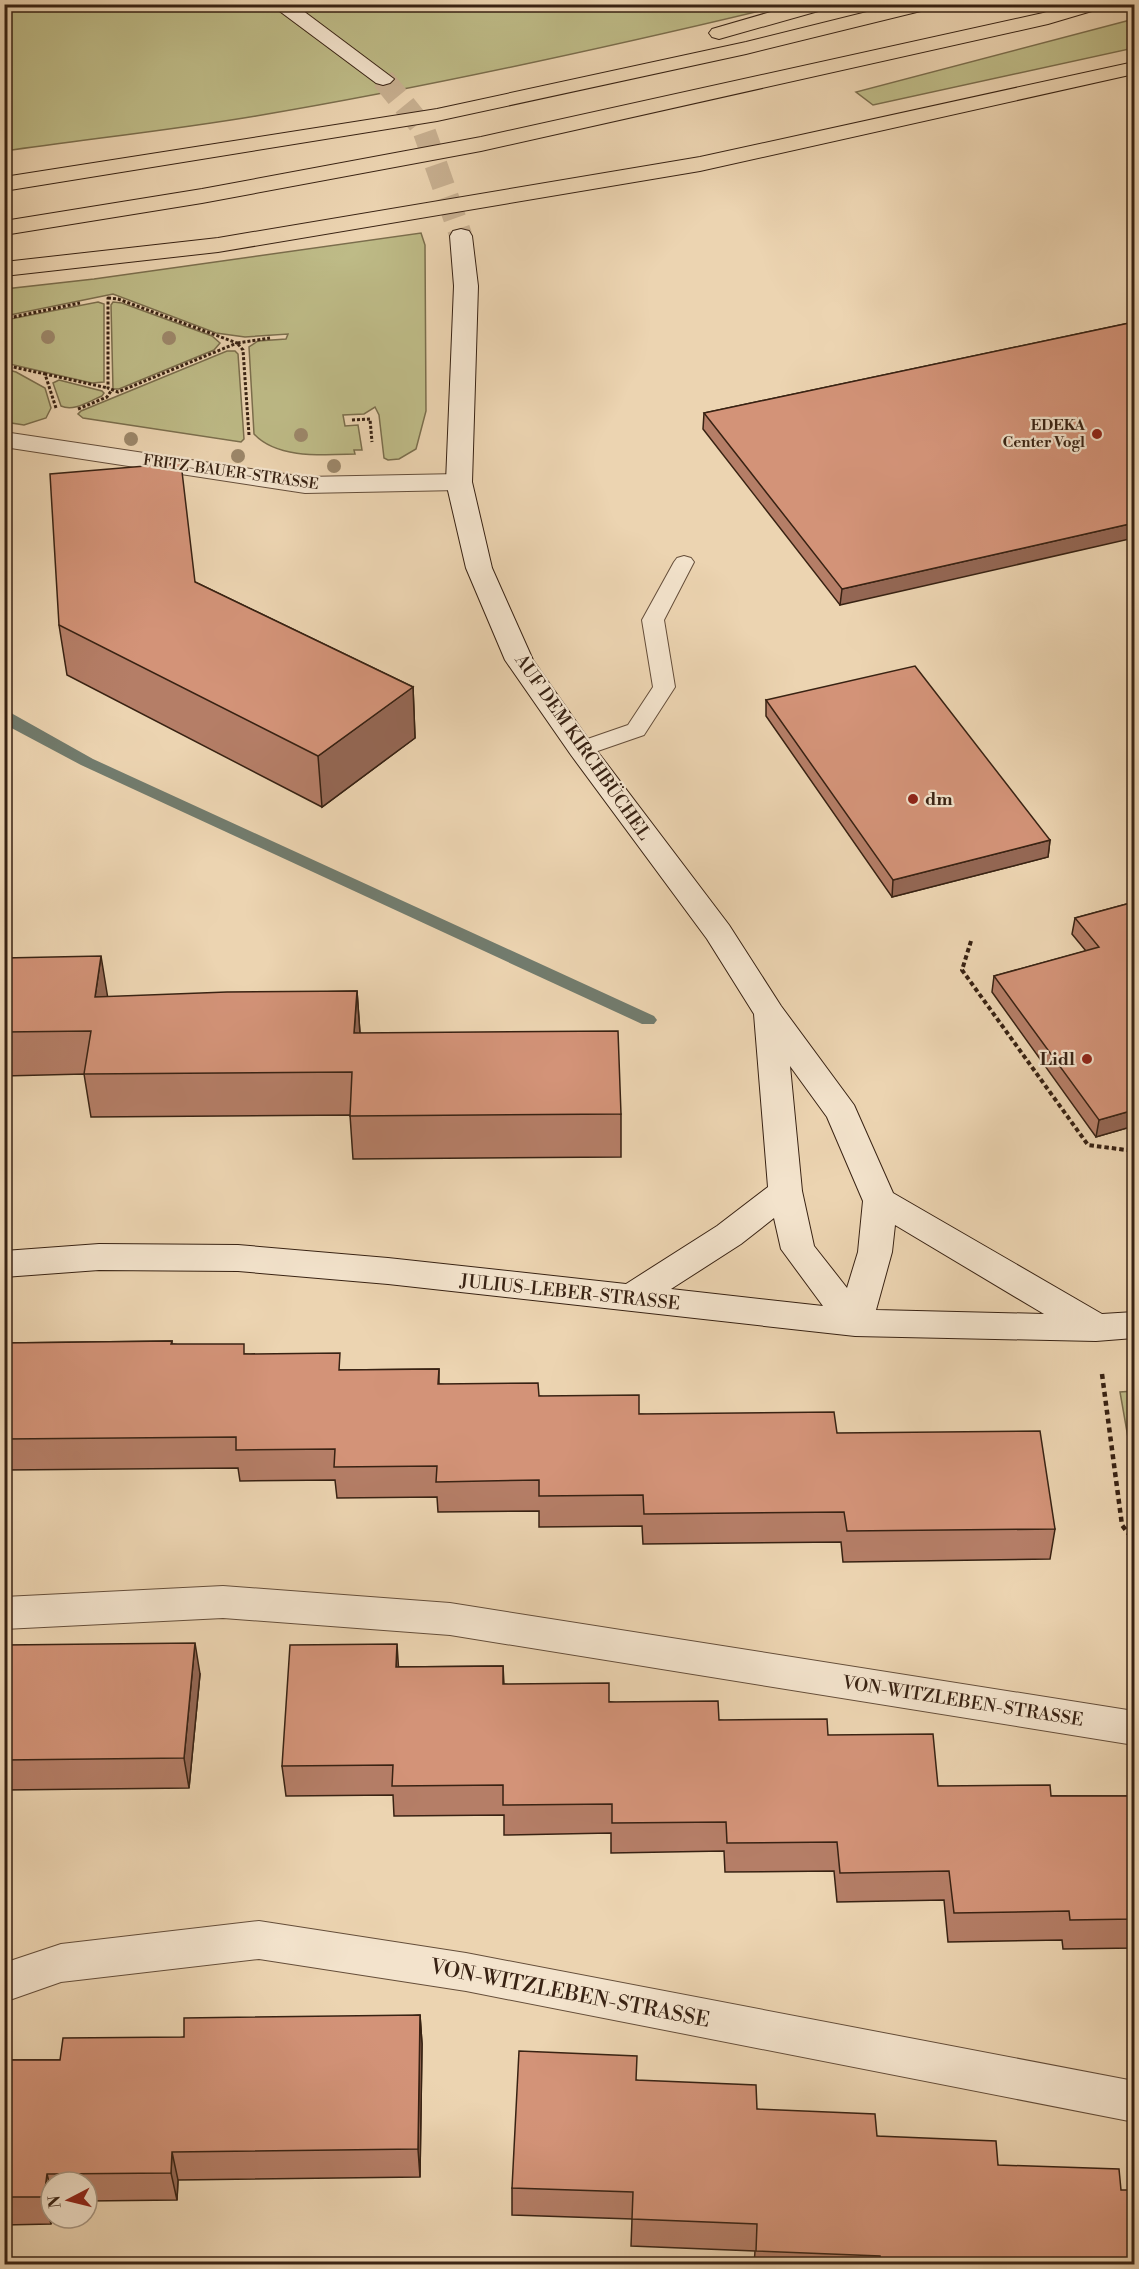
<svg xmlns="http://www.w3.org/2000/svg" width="1139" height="2269" font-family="'Libre Bodoni',serif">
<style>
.green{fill:#bebb87;stroke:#7b6e4d;stroke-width:1.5}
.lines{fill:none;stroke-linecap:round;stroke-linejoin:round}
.stream{fill:#727c6e;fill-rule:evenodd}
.secondary-tunnel{stroke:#c8b091;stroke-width:23;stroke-dasharray:23 11;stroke-linecap:butt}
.lane-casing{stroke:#654e3a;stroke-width:2}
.street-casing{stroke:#654e3a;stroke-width:2}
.secondary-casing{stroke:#382213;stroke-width:2}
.highway-casing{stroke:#382213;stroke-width:2}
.path-far2{stroke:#382213;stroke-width:3;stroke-dasharray:3 2;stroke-linecap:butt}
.path-far1{stroke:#382213;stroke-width:4;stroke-dasharray:4.5 3;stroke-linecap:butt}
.path{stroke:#382213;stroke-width:4.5;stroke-dasharray:5 4;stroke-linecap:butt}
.lane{fill:#f3e3cc;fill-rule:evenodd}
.street{fill:#f3e3cc;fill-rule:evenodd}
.secondary{fill:#f3e3cc;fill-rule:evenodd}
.highway{fill:#ecd4b1;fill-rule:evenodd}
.tree{fill:#9c876a}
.wall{fill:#b57e67;stroke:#382213;stroke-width:1.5}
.shaded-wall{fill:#946754;stroke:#382213;stroke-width:1.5}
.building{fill:#d39378;stroke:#382213;stroke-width:1.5}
.poi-dot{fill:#8f2418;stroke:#f3e3cc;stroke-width:2}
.labels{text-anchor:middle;stroke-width:4.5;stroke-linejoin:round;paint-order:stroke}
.far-poi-label{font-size:15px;font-weight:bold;fill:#382213;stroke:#f3e3cc;text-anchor:end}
.far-street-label{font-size:15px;fill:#382213;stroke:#f3e3cc}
.street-label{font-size:18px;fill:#382213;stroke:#f3e3cc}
.poi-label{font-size:18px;font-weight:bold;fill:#382213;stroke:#f3e3cc;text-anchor:start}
.near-street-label{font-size:21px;fill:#382213;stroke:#f3e3cc}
</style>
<rect width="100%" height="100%" fill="#ecd4b1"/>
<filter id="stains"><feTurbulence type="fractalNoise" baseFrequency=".00333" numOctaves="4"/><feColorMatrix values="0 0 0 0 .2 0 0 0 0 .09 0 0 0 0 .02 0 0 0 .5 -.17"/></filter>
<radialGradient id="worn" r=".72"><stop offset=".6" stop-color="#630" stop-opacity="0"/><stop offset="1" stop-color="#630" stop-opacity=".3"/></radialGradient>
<!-- green -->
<g class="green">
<path d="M4,5h781c-175,42 -351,81 -529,111 -83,14 -168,23 -251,35z"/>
<polygon points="1134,19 1134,48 873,105 856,92"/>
<path d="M421,233l4,12 1,166 -10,38 -17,10 -11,1 -4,-2 -5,-43 -4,-8 -11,7 -21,1 2,11 13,-1 4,25h-8l1,4c-32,1 -78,5 -101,-20l-5,-87 9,-6 28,-2 2,-5 -43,3 -29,-4 -103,-39 -108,22v-27l89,-10z"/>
<polygon points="98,302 104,304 104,382 92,383 5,363 5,320"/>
<polygon points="113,302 122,303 212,336 220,343 214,350 119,389 113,389 111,305"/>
<polygon points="227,351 235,351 238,354 244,439 241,442 83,418 78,414 81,411"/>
<polygon points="5,369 16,372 45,388 51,408 46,418 24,425 5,422"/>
<path d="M59,380l43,11 2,2 -2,3c-13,5 -28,16 -41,10l-8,-23z"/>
<polygon points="1134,1391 1134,1472 1120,1392"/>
</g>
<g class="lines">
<!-- stream -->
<polygon class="stream" points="4,709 93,759 654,1016 657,1020 654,1024 642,1024 81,765 4,724"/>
<!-- secondary-tunnel -->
<polyline class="secondary-tunnel" points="383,79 423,128 461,236"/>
<defs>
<polygon id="lane" points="684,556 691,558 694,562 664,620 675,687 644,735 589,754 581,756 573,754 570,749 573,744 628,725 653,687 642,620 674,562 677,558"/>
<g id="street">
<polygon points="4,432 305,477 459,474 468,477 472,482 468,487 459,490 305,493 4,447"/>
<polygon points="223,1586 450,1603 1134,1711 1134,1745 450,1635 223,1618 4,1629 4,1597"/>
<polygon points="259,1921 466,1953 1134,2081 1134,2122 466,1991 259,1959 61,1982 4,2002 4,1963 61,1944"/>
</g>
<g id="secondary">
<polygon points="270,4 294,4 394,79 390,83 383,85 376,83"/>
<path d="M461,229l8,2 3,5 6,50 -6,196 20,86 41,92 58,83 138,182 52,81 73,99 39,88 209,121 32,-2v26l-38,3 -241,-5 -467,-52 -150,-13 -139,-1 -95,7v-26l95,-7 139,1 150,13 238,26 91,-58 51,-39 -14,-173 -47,-75 -136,-184 -66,-95 -39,-92 -20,-86 8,-196 -4,-50 3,-5zM790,1066l37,51 36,84 -5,51 -11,36 -33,-42 -12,-55zM774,1218l7,31 42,57 -152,-17 70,-45zM895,1225l149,89 -168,-4 16,-58z"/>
</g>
<g id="highway">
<polygon points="798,4 832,4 829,8 719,39 712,37 709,33 712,29"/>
<polygon points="899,4 936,4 933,8 746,54 437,121 4,191 4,177 437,109 746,42"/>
<polygon points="1072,4 1105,4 1102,8 1048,24 481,151 202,203 4,235 4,221 202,189 481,137 1043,13"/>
<polygon points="1134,62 1134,74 700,171 218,252 4,276 4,262 218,238 700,157"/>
</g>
</defs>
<!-- lane casing -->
<use href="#lane" class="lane-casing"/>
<!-- street casing -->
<use href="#street" class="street-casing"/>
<!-- secondary casing -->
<use href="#secondary" class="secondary-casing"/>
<!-- highway casing -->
<use href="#highway" class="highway-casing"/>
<!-- path-far2 -->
<g class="path-far2">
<polygon points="108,298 118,299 237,343 118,392 108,388"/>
<polyline points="4,319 80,303"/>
<polyline points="4,365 45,374"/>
<polyline points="56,408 45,374 108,388"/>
<polyline points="78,409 107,397 111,391"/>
<polyline points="352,420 370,419 372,442"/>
<polyline points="249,435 243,350 237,343 270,338"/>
</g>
<!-- path-far1 -->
<polyline class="path-far1" points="971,941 962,970 1088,1145 1134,1151"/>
<!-- path -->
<polyline class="path" points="1102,1374 1122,1525 1134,1541"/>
<!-- lane -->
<use href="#lane" class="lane"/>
<!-- street -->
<use href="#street" class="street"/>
<!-- secondary -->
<use href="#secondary" class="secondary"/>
<!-- highway -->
<use href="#highway" class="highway"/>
</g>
<!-- trees -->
<g class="tree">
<circle cx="48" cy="337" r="7"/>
<circle cx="169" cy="338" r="7"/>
<circle cx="301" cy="435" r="7"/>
<circle cx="131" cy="439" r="7"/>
<circle cx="238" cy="456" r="7"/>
<circle cx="334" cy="466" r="7"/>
</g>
<!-- wall -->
<g class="wall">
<polygon points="1134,322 840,605 703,429 704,413"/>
<polygon points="195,582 413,687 415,738 322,807 67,675 59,625"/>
<polygon points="766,700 1050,840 1048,857 892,897 766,716"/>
<polygon points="1134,902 1134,1126 1096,1137 992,992 994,976 1086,951 1072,934 1075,918"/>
<polygon points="4,958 108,997 357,991 360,1033 621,1114 621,1157 353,1159 350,1115 91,1117 84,1074 4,1076"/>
<polygon points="172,1341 172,1344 246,1354 341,1370 439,1369 439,1384 539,1396 639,1414 837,1433 1055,1529 1050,1559 843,1562 841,1542 643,1544 642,1526 539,1527 539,1511 438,1512 437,1497 337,1498 335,1480 240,1481 238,1468 4,1470 4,1343"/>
<polygon points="4,1645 200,1674 189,1788 4,1790"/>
<polygon points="503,1666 504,1684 719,1720 828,1735 938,1786 1051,1796 1134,1796 1134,1948 1063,1949 1062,1940 948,1942 944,1900 837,1902 834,1871 725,1872 724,1851 611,1853 611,1833 504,1835 504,1815 394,1816 393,1795 286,1796 282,1766 399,1667"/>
<polygon points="420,2015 422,2044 420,2177 178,2180 177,2200 87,2201 87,2182 51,2182 51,2218 52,2218 51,2224 4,2225 4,2060 60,2060 184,2037"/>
<polygon points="636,2080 757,2109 877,2136 998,2165 1134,2265 754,2265 755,2251 631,2246 632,2219 512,2215 512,2188"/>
</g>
<!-- shaded-wall -->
<g class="shaded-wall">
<polygon points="1134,523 1134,538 840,605 842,589"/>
<polygon points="413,687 415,738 322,807 318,756"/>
<polygon points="1050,840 1048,857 892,897 893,880"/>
<polygon points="101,956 108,999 95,997"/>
<polygon points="357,991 360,1034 354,1033"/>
<polygon points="1134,1110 1134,1126 1096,1137 1099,1120"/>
<polygon points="195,1643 200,1674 189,1788 184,1758"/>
<polygon points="397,1644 399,1675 396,1667"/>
<polygon points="420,2015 422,2044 420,2177 418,2149"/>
<polygon points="172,2152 178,2180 177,2200 171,2173"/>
<polygon points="47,2174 51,2190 51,2218 52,2218 51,2224 44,2197"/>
</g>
<!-- building -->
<g class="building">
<polygon points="1134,322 1134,523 842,589 704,413"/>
<polygon points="181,463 195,582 413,687 318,756 59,625 50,474"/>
<polygon points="915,666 1050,840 893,880 766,700"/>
<polygon points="1134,902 1134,1110 1099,1120 994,976 1099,947 1075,918"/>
<polygon points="101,956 95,997 227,992 357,991 354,1033 618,1031 621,1114 350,1116 352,1072 84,1074 91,1031 4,1032 4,958"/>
<polygon points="172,1341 171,1344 244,1344 244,1354 340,1353 339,1370 439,1369 438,1384 538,1383 539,1396 639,1395 639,1414 834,1412 837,1433 1040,1431 1055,1529 847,1531 844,1512 644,1514 643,1495 539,1496 539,1480 436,1482 437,1466 334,1467 335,1449 236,1450 236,1437 4,1439 4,1343"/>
<polygon points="195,1643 184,1758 4,1760 4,1645"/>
<polygon points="397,1644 396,1667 503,1666 503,1684 609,1683 609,1702 718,1701 719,1720 827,1719 828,1735 933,1734 938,1786 1050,1785 1051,1796 1134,1796 1134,1919 1070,1920 1069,1911 954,1913 949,1871 840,1873 837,1842 727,1843 726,1822 612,1823 612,1804 503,1805 503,1785 392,1786 393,1765 282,1766 290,1645"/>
<polygon points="420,2015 418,2149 172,2152 171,2173 47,2174 44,2197 4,2197 4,2060 60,2060 63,2038 184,2037 184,2018"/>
<polygon points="519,2051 637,2056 636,2080 756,2085 757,2109 875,2114 877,2136 996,2141 998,2165 1119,2169 1121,2190 1134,2190 1134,2265 880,2265 880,2256 756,2251 757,2224 632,2219 633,2192 512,2188"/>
</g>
<!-- markers -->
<g class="poi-dot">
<circle cx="1097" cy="434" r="6"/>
<circle cx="913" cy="799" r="6"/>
<circle cx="1087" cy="1059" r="6"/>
</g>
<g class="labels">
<!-- far-poi labels -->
<g class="far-poi-label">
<text x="1085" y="430">EDEKA<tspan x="1085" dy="17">Center Vogl</tspan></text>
</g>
<!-- far-street labels -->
<g class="far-street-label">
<text transform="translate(231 472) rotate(8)" y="5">FRITZ-BAUER-STRASSE</text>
</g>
<!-- street labels -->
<g class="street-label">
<text transform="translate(583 747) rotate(55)" y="6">AUF DEM KIRCHBÜCHEL</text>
<text transform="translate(570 1292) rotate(6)" y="6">JULIUS-LEBER-STRASSE</text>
<text transform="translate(963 1701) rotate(9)" y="6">VON-WITZLEBEN-STRASSE</text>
</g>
<!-- poi labels -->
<g class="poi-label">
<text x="925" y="805">dm</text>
<text x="1075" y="1065" text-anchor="end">Lidl</text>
</g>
<!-- near-street labels -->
<g class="near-street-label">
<text transform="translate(570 1993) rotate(11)" y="7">VON-WITZLEBEN-STRASSE</text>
</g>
</g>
<!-- margin -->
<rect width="1139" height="2269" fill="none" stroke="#ecd4b1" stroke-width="24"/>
<rect x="6" y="6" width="1127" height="2257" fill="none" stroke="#382213" stroke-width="3"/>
<rect x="12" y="12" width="1115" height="2245" fill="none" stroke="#382213" stroke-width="1.5"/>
<!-- north arrow -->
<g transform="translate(69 2200) rotate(263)"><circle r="28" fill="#f3e3cc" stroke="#a89682" stroke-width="1.5"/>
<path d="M0-4.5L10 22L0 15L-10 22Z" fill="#8f2418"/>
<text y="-9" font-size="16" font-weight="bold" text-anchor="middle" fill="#382213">N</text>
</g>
<rect width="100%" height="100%" filter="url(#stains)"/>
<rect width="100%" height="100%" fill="url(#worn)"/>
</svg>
